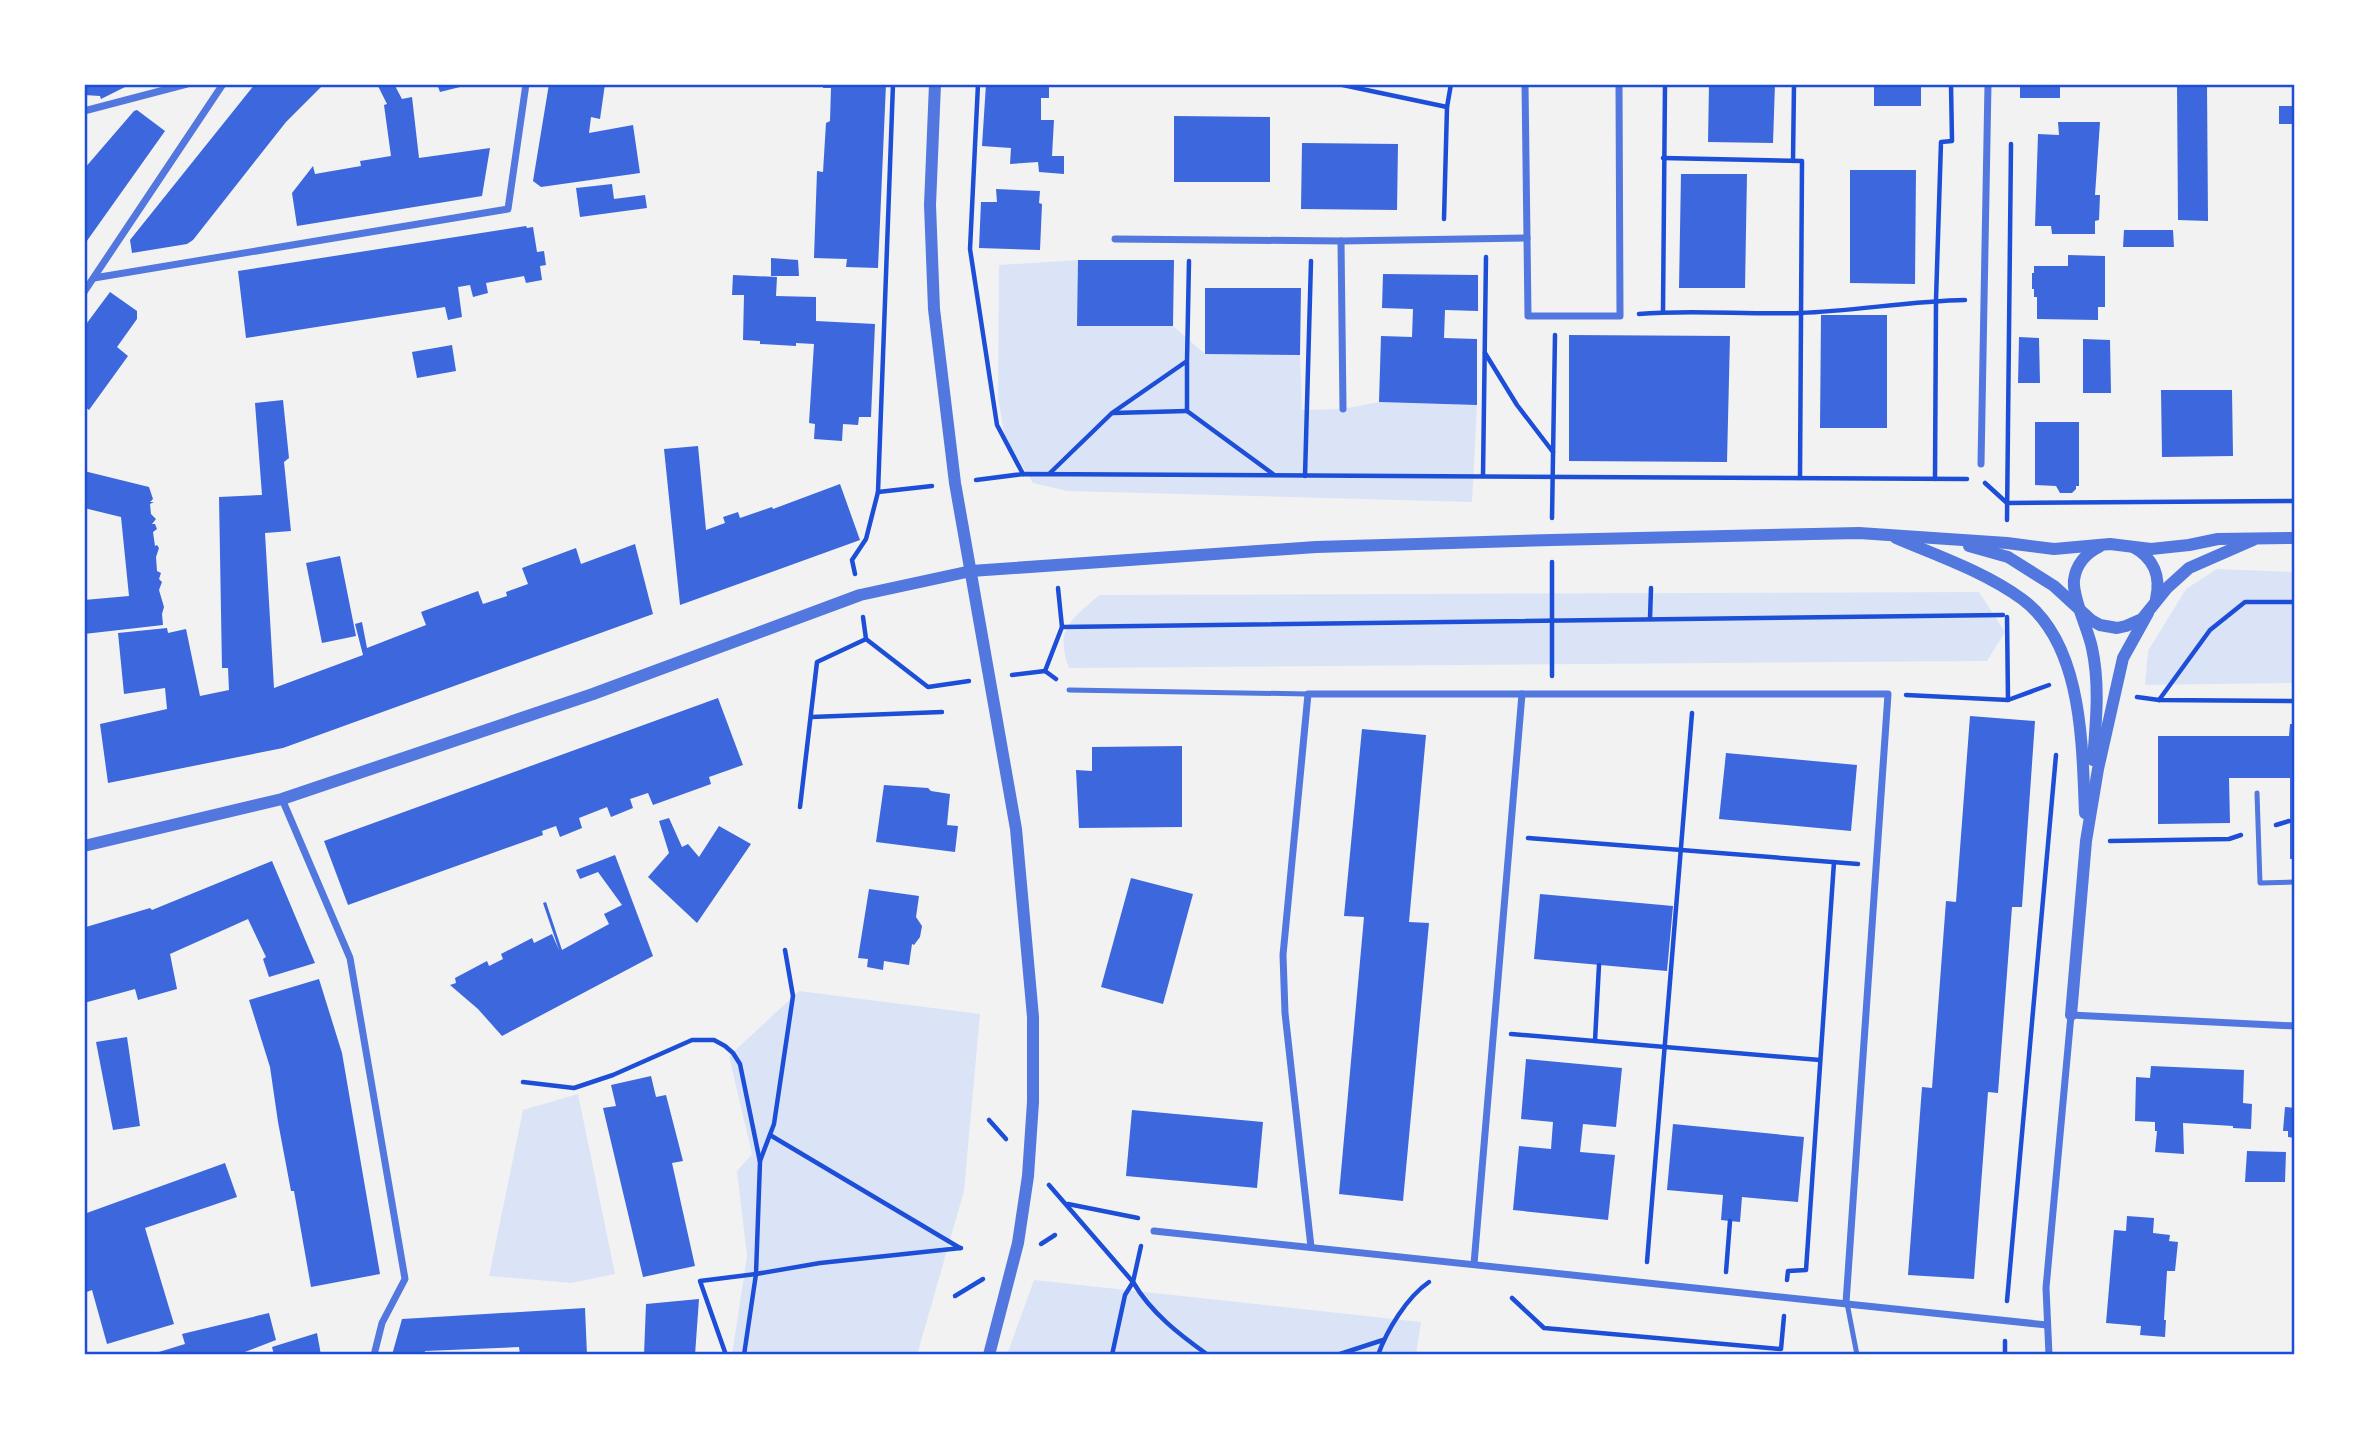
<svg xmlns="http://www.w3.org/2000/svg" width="2379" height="1439" font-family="'Times New Roman',serif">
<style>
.green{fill:#dbe4f7}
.building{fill:#3d67dc}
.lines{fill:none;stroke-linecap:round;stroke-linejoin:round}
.path{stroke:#1d4ed8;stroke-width:4.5}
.service{stroke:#5277de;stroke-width:5}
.minor{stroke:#5277de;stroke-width:7}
.tertiary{stroke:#5277de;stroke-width:12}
.neatline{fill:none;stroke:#1d4ed8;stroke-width:2.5}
</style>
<rect width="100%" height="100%" fill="#f2f2f2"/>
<!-- green -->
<g class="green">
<polygon points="1078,260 1078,326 1173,326 1205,354 1300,355 1302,410 1343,409 1379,402 1477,405 1472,502 1067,491 1033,483 1005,438 998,398 999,265"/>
<polygon points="2217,569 2295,572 2295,683 2145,685 2148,651 2186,589"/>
<path d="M1979,592l26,40 -18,29 -918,7c-15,-40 3,-48 30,-73z"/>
<polygon points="799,991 980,1014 964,1191 917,1355 732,1355 747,1256 737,1171 752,1154 729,1056"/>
<polygon points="578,1094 615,1274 571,1283 489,1276 523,1110"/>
<polygon points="1034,1280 1421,1322 1416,1355 1007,1355"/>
</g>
<!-- building -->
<g class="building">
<polygon points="84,84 131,84 101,99 100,96 84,95"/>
<polygon points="255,84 324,84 286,122 193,240 187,244 132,253 130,240"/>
<polygon points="377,84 394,84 402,99 412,97 419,158 490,148 482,196 297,226 292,193 313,166 315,174 361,166 360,161 391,156 384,105 387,104"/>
<polygon points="437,84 468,84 468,85 440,92"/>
<polygon points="549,84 605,84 600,119 591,117 589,133 633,125 640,173 541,187 533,181"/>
<polygon points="823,84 886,84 878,268 846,267 847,259 814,258 817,171 823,172 826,123 830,121 831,88 823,88"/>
<polygon points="986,84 1049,84 1049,98 1041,98 1041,120 1054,120 1052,156 1064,156 1064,174 1039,172 1038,162 1010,164 1011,148 982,146"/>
<polygon points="1709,84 1775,84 1773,143 1708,142"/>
<rect x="1874" y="84" width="47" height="22"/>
<rect x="2020" y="84" width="40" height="14"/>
<polygon points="2177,84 2207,84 2208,221 2178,220"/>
<rect x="2279" y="106" width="16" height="18"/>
<polygon points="137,110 165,131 84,245 84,169 134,111"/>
<polygon points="1174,116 1270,117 1270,182 1174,182"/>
<polygon points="2058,122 2100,122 2095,195 2100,195 2099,220 2095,221 2095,234 2052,234 2051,226 2035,226 2038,134 2059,135"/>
<polygon points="1302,143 1398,144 1397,210 1301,209"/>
<polygon points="1850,170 1916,170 1915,284 1850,283"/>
<polygon points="1681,174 1747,174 1745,288 1679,288"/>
<polygon points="612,184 614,199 645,195 647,208 580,217 576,188"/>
<polygon points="996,189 1040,191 1039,203 1042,204 1040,250 979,248 981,202 997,202"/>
<polygon points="526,226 527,228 533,227 537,252 544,251 546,265 540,266 542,280 526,283 524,276 486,283 488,293 473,297 470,285 458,287 462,317 448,320 445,307 246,338 238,271"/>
<polygon points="2124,230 2173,230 2174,247 2123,247"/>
<polygon points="2068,255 2105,256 2105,307 2098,307 2098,320 2037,319 2037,297 2034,297 2034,289 2032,289 2032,273 2034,273 2034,266 2068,266"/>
<polygon points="771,258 798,260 799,276 771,276"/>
<polygon points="1078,260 1174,260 1173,326 1077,326"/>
<polygon points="1383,274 1478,275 1478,311 1445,310 1444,338 1477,339 1477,405 1379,402 1381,336 1412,337 1413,309 1382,308"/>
<polygon points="733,275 777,277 776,296 816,297 816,321 875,324 871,417 859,417 858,425 843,424 842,441 814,439 815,424 809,423 814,344 796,343 796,346 760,344 760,341 743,340 744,295 732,295"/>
<polygon points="1205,288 1301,288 1300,355 1205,354"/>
<polygon points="110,292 137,311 137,319 117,347 128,356 89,410 84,406 84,327"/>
<polygon points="1821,315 1887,315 1887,428 1820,428"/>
<polygon points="1569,335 1730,336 1727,462 1569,461"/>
<polygon points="2019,337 2039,338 2040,383 2018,383"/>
<polygon points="2083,339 2110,340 2111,393 2083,393"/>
<polygon points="452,345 456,371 417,378 412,352"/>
<polygon points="2161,390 2232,390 2233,456 2162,457"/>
<polygon points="283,400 289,458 284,462 291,531 265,533 274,688 363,655 355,624 362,622 367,648 426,625 421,612 478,591 483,604 507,596 506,592 528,584 522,568 576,548 581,564 635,544 653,614 283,748 108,783 100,724 167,709 165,688 124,694 118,633 167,628 168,633 186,629 200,696 229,690 228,668 222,668 219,497 262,495 255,403"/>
<polygon points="2035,422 2079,422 2079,486 2076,486 2076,489 2072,493 2060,493 2056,486 2035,485"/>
<polygon points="698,446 706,530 725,523 723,517 738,512 740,518 772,507 773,509 840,484 860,540 680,605 664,449"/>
<polygon points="84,471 149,487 153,499 150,502 154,502 150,504 151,514 156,519 152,524 155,524 157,529 153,532 155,546 157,545 159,548 156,557 157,571 161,573 159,579 162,582 159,590 164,607 162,614 163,625 84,634 84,600 129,596 121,517 84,508"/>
<polygon points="340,556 356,636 322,643 306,563"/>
<polygon points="718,698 743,765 709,777 711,784 653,805 648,793 630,799 633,808 611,817 607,807 579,818 582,828 560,837 556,826 542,831 543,835 348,905 324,841"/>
<polygon points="1970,716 2035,721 2022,907 2012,907 1998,1093 1988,1092 1974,1279 1908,1275 1922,1087 1932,1088 1946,901 1956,902"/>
<polygon points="2290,724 2295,724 2295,859 2290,859 2290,778 2229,778 2230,823 2158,824 2158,736 2289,736"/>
<polygon points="1362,729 1426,735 1409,922 1429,923 1403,1201 1339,1194 1364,917 1344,916"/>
<polygon points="1182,746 1182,827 1079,828 1076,770 1092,771 1092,747"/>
<polygon points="1726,753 1857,765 1851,831 1719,819"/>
<polygon points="884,785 928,788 931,791 950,794 947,825 958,826 955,852 876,842"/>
<polygon points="669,818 682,847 688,844 699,857 719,826 751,844 697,923 648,877 669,853 659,821"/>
<polygon points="615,855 653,956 502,1036 478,1009 450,985 456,983 455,978 487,961 489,966 503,959 501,954 532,938 534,943 552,934 559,950 543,903 546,902 562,950 609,924 604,914 622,905 598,872 580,879 576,870"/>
<polygon points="272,861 315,963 269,977 263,959 266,957 248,919 170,954 177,989 138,1000 135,989 84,1003 86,927 150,908 152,910"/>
<polygon points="1131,878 1193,894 1163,1004 1101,987"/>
<polygon points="869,889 919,896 916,917 922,926 920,937 914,945 912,944 909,965 884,961 883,970 867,967 868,959 858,958"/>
<polygon points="1540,894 1673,906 1667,971 1534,959"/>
<polygon points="319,979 342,1053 380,1274 311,1287 294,1191 291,1191 278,1122 270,1067 249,1000"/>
<polygon points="127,1037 140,1126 113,1130 96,1042"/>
<polygon points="1526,1059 1622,1068 1616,1127 1583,1124 1580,1152 1615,1155 1608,1220 1513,1210 1519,1146 1551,1149 1553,1122 1521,1119"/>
<polygon points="2151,1066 2244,1070 2243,1103 2252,1104 2251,1129 2233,1128 2233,1126 2183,1123 2184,1154 2155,1152 2157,1131 2155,1131 2155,1122 2135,1121 2136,1077 2150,1078"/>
<polygon points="651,1076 656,1097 666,1095 683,1161 672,1163 695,1266 643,1277 603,1108 616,1106 611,1085"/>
<polygon points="2285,1107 2295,1108 2295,1138 2288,1137 2288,1131 2283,1131"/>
<polygon points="1132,1110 1263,1122 1257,1188 1126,1176"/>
<polygon points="1673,1124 1804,1137 1798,1202 1742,1197 1740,1222 1730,1221 1721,1220 1723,1195 1667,1190"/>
<polygon points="2247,1151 2286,1152 2285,1182 2245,1182"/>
<polygon points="225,1163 237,1197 145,1228 174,1324 107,1344 92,1290 84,1293 84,1214"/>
<polygon points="2127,1216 2154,1218 2153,1233 2170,1235 2169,1241 2178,1242 2175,1271 2167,1271 2164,1320 2166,1320 2165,1337 2140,1335 2141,1326 2106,1323 2114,1230 2126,1231"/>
<polygon points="699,1299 695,1355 644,1355 646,1304"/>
<polygon points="585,1308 587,1355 520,1355 519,1347 425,1351 424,1355 392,1355 402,1319"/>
<polygon points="269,1313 276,1340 237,1355 149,1355 185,1344 182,1334"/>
<polygon points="317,1333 321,1355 274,1355 272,1347"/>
</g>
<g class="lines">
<!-- path -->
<g class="path">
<polyline points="978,84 970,249 997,425 1023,474"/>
<polyline points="1338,84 1447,107"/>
<polyline points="1663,158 1802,161 1800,478"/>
<polyline points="1793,161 1794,84"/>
<polyline points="1444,219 1447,107 1451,84"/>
<polyline points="1663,312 1665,84"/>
<path d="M1639,314c53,-5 107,1 161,-1 55,-2 110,-12 165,-13"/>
<polyline points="1485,353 1517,405 1553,452"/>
<polyline points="1187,362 1187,411 1273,474"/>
<polyline points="1113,413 1187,411"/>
<polyline points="1050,473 1112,413 1187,361 1189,261"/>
<polyline points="1305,476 1311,261"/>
<polyline points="1483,476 1486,257"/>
<polyline points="1935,479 1936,300 1941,142 1952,141 1951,84"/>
<polyline points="976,480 1023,474 1967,479"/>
<polyline points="1985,483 2007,503 2295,501"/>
<polyline points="878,492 932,486"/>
<polyline points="1552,518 1555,335"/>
<polyline points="2007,520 2011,144"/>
<polyline points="855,574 852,560 866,539 878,492 893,84"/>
<polyline points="863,617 866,639 928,687 969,681"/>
<polyline points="2007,617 2008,700"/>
<polyline points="1650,619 1651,588"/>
<polyline points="1062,627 2003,615"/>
<polyline points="1045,671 1062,627 1058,588"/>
<polyline points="1012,675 1045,671 1056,679"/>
<polyline points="1552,676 1552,562"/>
<polyline points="1906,695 2008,700 2049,685"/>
<polyline points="2137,697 2159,700 2295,701"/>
<polyline points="2159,700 2210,630 2245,602 2295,602"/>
<polyline points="811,717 942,712"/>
<polyline points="800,807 817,662 866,639"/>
<polyline points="2276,825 2289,821"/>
<polyline points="1528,838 1858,864"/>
<polyline points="2110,841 2229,839 2241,835"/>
<polyline points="1511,1034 1820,1060"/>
<polyline points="1595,1041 1599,965"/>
<polyline points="523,1082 574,1088 613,1075 692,1040 714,1040 725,1046 733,1053 740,1064 760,1162 756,1274 700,1281 726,1355"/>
<polyline points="989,1120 1006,1139"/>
<polyline points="770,1135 960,1248"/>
<polyline points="760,1161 774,1124 793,996 785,950"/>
<polyline points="1049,1185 1133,1282 1125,1295 1112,1355"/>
<polyline points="1068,1204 1138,1218"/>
<polyline points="1041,1244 1055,1235"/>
<path d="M1141,1246l-8,36c18,31 47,53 75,73"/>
<polyline points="1647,1262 1692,713"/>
<polyline points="1726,1272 1730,1221"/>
<polyline points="1787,1280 1788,1271 1806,1270 1834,862"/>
<polyline points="955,1296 983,1279"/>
<polyline points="1512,1298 1544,1328 1781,1349 1784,1316"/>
<polyline points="2007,1301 2056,755"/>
<polyline points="2005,1341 2005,1355"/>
<polyline points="744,1355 756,1274 820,1263 961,1248"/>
<polyline points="1337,1355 1383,1340"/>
<path d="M1378,1355c9,-25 29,-58 51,-73"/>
</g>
<!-- service -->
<g class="service">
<polyline points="1069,690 1308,694"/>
<polyline points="2257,793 2260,883 2295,882"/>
<polyline points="1847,1303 1857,1355"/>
</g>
<!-- minor -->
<g class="minor">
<polyline points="1525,84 1528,316 1620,316 1619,84"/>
<polyline points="84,111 187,84"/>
<polyline points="1115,239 1341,241"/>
<polyline points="94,278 508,209 526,84"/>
<polyline points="84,292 223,84"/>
<polyline points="1343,409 1341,241 1527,238"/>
<polyline points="1981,464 1988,84"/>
<polyline points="282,799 350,958 405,1279 382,1323 374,1355"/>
<polyline points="1154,1231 2047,1325"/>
<polyline points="1311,1247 1285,1013 1283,955 1308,694 1888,694 1846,1303"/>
<polyline points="1474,1264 1522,694"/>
<polyline points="2049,1355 2046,1288 2071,1015 2295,1026"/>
</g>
<!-- tertiary -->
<g class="tertiary">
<polyline points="935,84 930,205 934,309 955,483 1016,829 1033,1017 1033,1102 1028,1176 1018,1243 989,1355"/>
<path d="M1896,538c42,18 89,34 126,61 61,45 60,145 63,214"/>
<polyline points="1969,546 2008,557 2054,586 2091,620 2100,625 2117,628 2126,626 2142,619 2167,588 2189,568 2253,540"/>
<path d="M2133,547c21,11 28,30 23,52"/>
<path d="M2093,760c3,-38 7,-75 -1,-112 -4,-19 -20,-51 -18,-68 2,-15 11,-26 25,-33"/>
<polyline points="84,846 282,799 593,694 860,595 971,571 1316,547 1552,540 1859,533 2007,543 2054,549 2110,544 2151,549 2189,545 2218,539 2295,538"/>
<polyline points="2071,1015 2086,841 2098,769 2123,658 2148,613"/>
</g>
</g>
<!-- border -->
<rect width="2379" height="1439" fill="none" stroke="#ffffff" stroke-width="172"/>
<rect x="86" y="86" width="2207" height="1267" class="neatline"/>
</svg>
